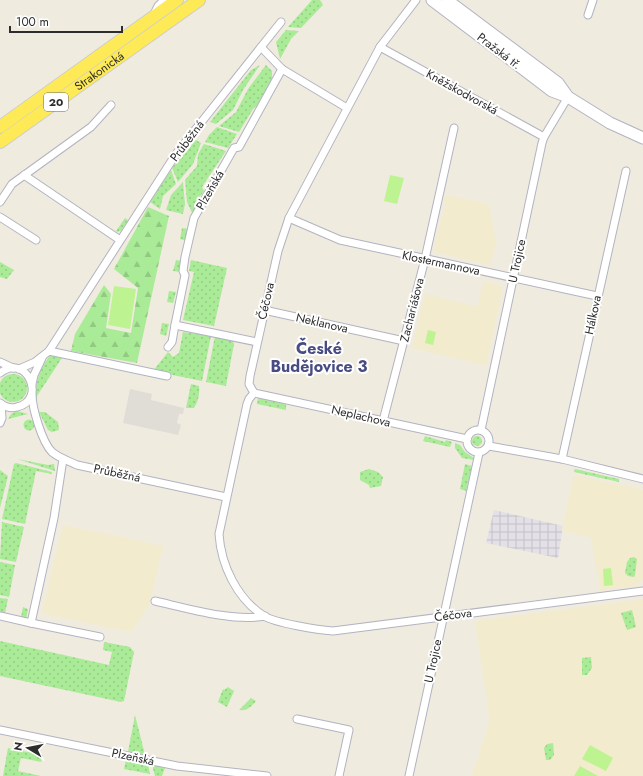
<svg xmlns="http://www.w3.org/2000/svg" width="643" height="776" font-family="Jost,sans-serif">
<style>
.industrial{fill:url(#industrial-grid)}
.education{fill:#f2ebcd}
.green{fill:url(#green-dots)}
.forest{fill:url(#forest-firs)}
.pitch{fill:#bef392}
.plaza{fill:#dfddd6}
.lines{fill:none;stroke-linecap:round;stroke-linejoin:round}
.street-casing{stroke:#b3b3c2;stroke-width:9}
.secondary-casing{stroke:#b3b3c2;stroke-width:13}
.primary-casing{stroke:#cdcdcd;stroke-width:14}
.street{stroke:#fff;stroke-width:7}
.secondary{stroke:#fff;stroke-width:11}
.primary{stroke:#feea56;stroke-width:12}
.labels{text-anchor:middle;stroke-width:4;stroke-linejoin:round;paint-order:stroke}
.shield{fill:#fff;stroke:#6c6c6c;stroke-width:1}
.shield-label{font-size:11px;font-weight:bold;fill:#2d2d2d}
.street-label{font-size:12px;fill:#2d2d2d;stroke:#fff}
.district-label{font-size:16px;font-weight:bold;fill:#484c83;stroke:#fff}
</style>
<defs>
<pattern id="industrial-grid" width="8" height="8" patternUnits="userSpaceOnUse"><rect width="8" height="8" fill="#e3e0e8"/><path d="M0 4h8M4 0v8" fill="none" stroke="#c3c0c7"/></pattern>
<pattern id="green-dots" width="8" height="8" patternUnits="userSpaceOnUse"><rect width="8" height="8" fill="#aaeb97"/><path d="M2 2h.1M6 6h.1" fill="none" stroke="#93ca82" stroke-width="1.8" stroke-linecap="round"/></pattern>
<pattern id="forest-firs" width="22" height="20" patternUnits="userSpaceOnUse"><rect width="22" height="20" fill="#aaeb97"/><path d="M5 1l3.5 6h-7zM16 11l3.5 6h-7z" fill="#93ca82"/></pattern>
</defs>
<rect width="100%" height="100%" fill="#f0ebdf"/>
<!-- industrial -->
<polygon class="industrial" points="494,510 563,526 558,558 486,543"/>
<!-- education -->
<g class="education">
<polygon points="445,195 489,204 495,237 497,240 490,265 435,252 434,246 446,202 444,201"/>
<polygon points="484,281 497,284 502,288 502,291 486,365 412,348 425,294 477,307"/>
<polygon points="574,475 643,490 643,579 640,583 635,586 600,591 591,538 562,530"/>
<polygon points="63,525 163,546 149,605 131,632 42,613"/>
<polygon points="643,599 643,776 472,776 490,720 475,621"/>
</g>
<!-- green -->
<g class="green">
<polygon points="312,0 320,0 323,5 301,28 288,27"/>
<polygon points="286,30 299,31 291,39 280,59 276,42"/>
<polygon points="260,65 243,90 233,110 216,124 210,122 251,70"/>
<polygon points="266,65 272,71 272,82 260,104 253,109 239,132 219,126 236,112 248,89"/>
<polygon points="217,127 237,134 228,148 205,142 209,135"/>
<polygon points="196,140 201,143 193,164 178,182 172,168"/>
<polygon points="204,144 226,151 202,187 204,191 194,205 196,210 193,215 187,202 185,180 197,166 198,154"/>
<polygon points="171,170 176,184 163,196 160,209 150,202"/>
<polygon points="183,182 185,204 183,214 166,210 171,195"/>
<polygon points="125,218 128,220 121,231 117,232 116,231"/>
<polygon points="182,228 189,229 187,241 180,239"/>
<polygon points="176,260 182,261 180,272 173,271"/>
<polygon points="191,260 227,268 214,326 183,320 194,272 189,271"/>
<polygon points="0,262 14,270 7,279 0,277"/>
<polygon points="169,291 176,292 173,303 167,302"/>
<polygon points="162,323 169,324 166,336 160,334"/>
<polygon points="183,332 211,336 202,381 153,371 168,352 173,357 179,353"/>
<polygon points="215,336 232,339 234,344 226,386 206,382"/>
<path d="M51,354l11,2v2l-25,38v12c-5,-18 2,-39 14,-54z"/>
<circle cx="13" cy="388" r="14"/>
<path d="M191,384l8,2c1,7 -1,16 -5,22h-8z"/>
<polygon points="258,398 284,403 286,405 286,410 257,404"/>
<polygon points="17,411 28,414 8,419 11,414"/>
<polygon points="39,412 45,412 58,422 59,430 52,432 48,430"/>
<circle cx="29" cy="425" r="5.5"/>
<circle cx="477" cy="441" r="5"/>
<polygon points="425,436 445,442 446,440 452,442 450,447 423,441"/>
<polygon points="455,443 460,445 465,452 474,458 474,460 462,458 455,448"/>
<polygon points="17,459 48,465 54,464 55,471"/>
<polygon points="16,463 52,472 52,474 36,471 25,524 2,519 14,464"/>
<polygon points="465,464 472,466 466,491 460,489"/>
<polygon points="369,469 378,472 383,477 381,486 370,488 369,485 360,480 360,472"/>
<polygon points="575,469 619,479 619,482 574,472"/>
<polygon points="0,470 8,476 0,508"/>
<polygon points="2,522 24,527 16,562 0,559"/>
<polygon points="634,557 637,559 635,575 634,577 628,576 625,573 627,562 630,558"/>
<polygon points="0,562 15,565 9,597 0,595"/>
<polygon points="0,598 8,599 5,613 21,617 23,607 28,609 26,620 0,614"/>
<polygon points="632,610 636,627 627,630 621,613"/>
<polygon points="0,641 109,665 112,652 103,650 104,642 130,647 134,652 124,701 121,702 0,676"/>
<polygon points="591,657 592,668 587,675 582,675 582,658"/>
<polygon points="228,687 234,691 227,707 218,702 223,689 224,690"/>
<path d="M251,698l5,3c-5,6 -9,10 -17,9z"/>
<polygon points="135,715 145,755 128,752"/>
<polygon points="553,743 554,755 550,760 546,760 544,748 547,744"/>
<polygon points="8,748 43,755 41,762 21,758 18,771 41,776 3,776"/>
<polygon points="126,760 148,764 150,774 124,769"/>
<polygon points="152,765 165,768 162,776 155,776"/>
</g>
<!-- forest -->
<polygon class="forest" points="148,207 169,216 137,363 71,351 75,334 104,285 111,294 106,328 131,333 138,288 114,269"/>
<!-- pitch -->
<g class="pitch">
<polygon points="390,175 404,178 397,204 384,201"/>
<polygon points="114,286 136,289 130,329 108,325"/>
<polygon points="428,330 436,332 433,345 425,343"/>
<polygon points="611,568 613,585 604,586 603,569"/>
<polygon points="590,745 613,758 606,771 582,759"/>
<polygon points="580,766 598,776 574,776"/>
</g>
<!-- plaza -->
<polygon class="plaza" points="130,389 152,394 151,400 184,408 183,414 179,414 177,423 181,425 178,435 123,423"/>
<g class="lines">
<defs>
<g id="street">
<path d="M416,0l-36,47 -91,171 -11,33 -28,125 -1,8 5,9 -5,6 -2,5 -28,130c2,31 18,65 45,82 11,7 55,14 69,15l310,-40"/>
<polyline points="154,14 158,6 164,0"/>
<polyline points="588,15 593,0"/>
<polyline points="261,47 281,22"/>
<polyline points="380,47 544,137"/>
<polyline points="24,175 120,240"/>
<polyline points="0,202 12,184 91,127 111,105"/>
<polyline points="0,217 36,240"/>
<polyline points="289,218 340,240 597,296"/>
<polyline points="264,310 404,341"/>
<polyline points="257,342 175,325 185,275 183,271 185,257 194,218 234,148 239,147 282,69"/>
<polyline points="168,347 172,342 175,325"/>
<polyline points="49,351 167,376"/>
<polyline points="0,362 13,368"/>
<polyline points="19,369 35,362 49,351 176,154 261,47 282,69 347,108"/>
<path d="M0,373c26,-21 48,27 17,34 -6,2 -12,0 -17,-4"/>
<polyline points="32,384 34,375 42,358"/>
<polyline points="254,393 467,439"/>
<path d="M32,394c0,14 10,48 20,58 7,6 17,9 25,13l149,32"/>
<polyline points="383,421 425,259 454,128"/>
<polyline points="0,423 2,418 1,404"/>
<circle cx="478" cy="441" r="11"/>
<polyline points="481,430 542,143 544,137 568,97"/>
<polyline points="489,446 562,459 643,479"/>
<polyline points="63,459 54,518 31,623 100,637"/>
<polyline points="562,459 626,171"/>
<path d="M155,601c31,7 78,21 110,15"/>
<polyline points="0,616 31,623"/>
<polyline points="297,719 349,730 339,776"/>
<polyline points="0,730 177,766 267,776"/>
<polyline points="409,776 479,453"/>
</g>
<g id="secondary">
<polyline points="432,0 552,91 568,97 610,123 643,138"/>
<polyline points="447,0 558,83 568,97"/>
</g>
<g id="primary">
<polyline points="0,127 177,0"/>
<path id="s1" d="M0,142l199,-142"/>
</g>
</defs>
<!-- street casing -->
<use href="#street" class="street-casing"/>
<!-- secondary casing -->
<use href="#secondary" class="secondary-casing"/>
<!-- primary casing -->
<use href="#primary" class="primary-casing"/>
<!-- street -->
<use href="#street" class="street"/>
<!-- secondary -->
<use href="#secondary" class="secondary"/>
<!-- primary -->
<use href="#primary" class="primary"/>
</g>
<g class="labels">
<!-- shield labels -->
<rect class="shield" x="44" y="93" width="24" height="18" rx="3"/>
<g class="shield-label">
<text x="56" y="106">20</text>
</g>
<!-- street labels -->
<g class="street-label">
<text transform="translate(499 51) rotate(37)" y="4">Pražská tř.</text>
<text dy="4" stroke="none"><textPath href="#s1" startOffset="122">Strakonická</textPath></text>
<text transform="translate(462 92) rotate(29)" y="4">Kněžskodvorská</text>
<text transform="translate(187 141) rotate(-53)" y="4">Průběžná</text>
<text transform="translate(210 190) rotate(-60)" y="4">Plzeňská</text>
<text transform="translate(517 261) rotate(-78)" y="4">U Trojice</text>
<text transform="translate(441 263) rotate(12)" y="4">Klostermannova</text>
<text transform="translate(266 301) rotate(-77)" y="4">Čéčova</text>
<text transform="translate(412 310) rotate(-76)" y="4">Zachariášova</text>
<text transform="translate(593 315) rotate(-78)" y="4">Hálkova</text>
<text transform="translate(322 323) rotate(13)" y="4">Neklanova</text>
<text transform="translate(361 416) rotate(13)" y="4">Neplachova</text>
<text transform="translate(117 473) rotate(12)" y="4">Průběžná</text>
<text transform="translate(453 615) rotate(-7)" y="4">Čéčova</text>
<text transform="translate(433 661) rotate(-78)" y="4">U Trojice</text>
<text transform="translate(133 757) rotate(12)" y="4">Plzeňská</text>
</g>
<!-- district labels -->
<g class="district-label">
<text x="319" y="354">České<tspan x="319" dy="18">Budějovice 3</tspan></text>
</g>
</g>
<!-- north arrow -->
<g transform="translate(28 748) rotate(280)" stroke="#ffffff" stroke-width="3" paint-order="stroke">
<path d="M0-3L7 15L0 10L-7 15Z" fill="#2d2d2d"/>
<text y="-6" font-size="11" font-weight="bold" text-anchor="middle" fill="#2d2d2d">N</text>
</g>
<!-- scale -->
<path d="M10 26v6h112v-6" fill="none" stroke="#2d2d2d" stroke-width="2"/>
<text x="16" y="26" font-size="12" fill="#2d2d2d" stroke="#ffffff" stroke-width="3" paint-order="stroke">100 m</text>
</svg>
